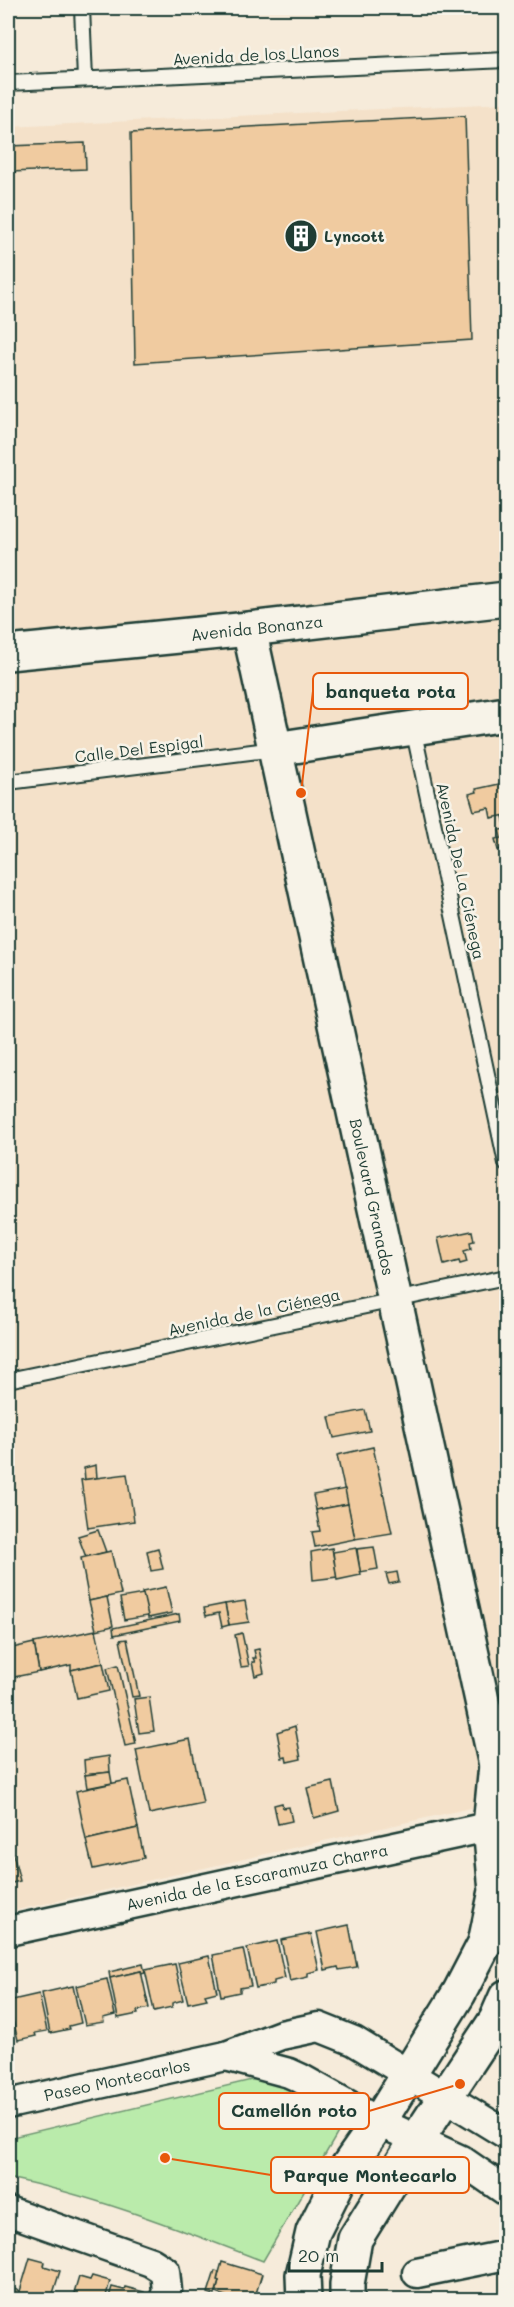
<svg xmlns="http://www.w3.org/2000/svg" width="514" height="2307" font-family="Mali,sans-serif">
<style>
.built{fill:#f4e1c9}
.green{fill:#baebab;stroke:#6c9470;stroke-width:1.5}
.building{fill:#f0cba0;stroke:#1f3d34;stroke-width:1.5}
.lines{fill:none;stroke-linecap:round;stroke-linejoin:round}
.service-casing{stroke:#1f3d34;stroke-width:18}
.minor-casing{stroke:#1f3d34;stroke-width:33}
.tertiary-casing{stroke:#1f3d34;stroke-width:38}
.service{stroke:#f7f3e8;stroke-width:14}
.minor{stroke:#f7f3e8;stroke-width:28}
.tertiary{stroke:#f7f3e8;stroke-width:33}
.labels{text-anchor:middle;stroke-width:5;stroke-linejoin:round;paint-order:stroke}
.street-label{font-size:16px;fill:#1f3d34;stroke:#f7f3e8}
.poi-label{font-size:16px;font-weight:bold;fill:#1f3d34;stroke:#f7f3e8;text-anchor:start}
.leader{fill:none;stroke:#e8590c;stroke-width:2}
.callout-dot{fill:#e8590c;stroke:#f7f3e8;stroke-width:2}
.callout{fill:#f7f3e8;stroke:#e8590c;stroke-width:2}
.callout-label{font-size:18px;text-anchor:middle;font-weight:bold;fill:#1f3d34}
</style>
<rect width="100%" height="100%" fill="#f6ebda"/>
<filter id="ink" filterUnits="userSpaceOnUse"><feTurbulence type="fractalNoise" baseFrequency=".0167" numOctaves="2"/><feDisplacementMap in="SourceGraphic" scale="12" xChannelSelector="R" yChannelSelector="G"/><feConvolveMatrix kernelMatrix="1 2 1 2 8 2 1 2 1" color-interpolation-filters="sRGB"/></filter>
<g filter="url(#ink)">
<!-- built -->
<polygon class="built" points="506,103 506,1800 8,1912 8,127"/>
<!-- green -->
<path class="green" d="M281,2073l69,39 -87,149c-84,-32 -167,-65 -255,-83v-40z"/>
<!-- building -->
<g class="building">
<polygon points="465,116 472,340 135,363 131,133"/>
<polygon points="85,143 86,169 10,172 9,146"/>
<polygon points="504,783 504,786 506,786 506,815 491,818 489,808 474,811 469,794 477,792 476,789"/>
<polygon points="506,815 506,848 498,850 495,839 501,838 499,830 506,829 503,816"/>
<polygon points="472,1231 474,1241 470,1242 471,1249 464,1251 467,1262 460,1264 459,1261 444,1265 438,1238"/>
<polygon points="365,1410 370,1431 334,1438 329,1417"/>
<polygon points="373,1447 392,1533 355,1539 337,1455"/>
<polygon points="96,1465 97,1478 85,1480 84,1468"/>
<polygon points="127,1474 134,1521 88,1528 81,1480"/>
<polygon points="345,1489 348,1504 316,1510 313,1495"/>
<polygon points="348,1504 355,1539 315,1547 312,1532 320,1531 316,1510"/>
<polygon points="98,1530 106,1552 86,1557 78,1536"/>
<polygon points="374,1547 378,1569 360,1572 357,1549"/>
<polygon points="158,1548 163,1569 151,1571 147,1551"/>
<polygon points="332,1548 337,1577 313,1580 311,1552"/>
<polygon points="356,1548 361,1575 337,1580 333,1552"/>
<polygon points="111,1551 121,1594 89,1601 81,1558"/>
<polygon points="397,1572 399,1582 389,1584 386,1574"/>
<polygon points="166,1587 172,1613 148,1618 142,1592"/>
<polygon points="143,1594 148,1616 124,1620 120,1598"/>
<polygon points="107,1597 113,1626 96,1630 89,1601"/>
<polygon points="245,1601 249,1622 229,1625 225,1604"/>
<polygon points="225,1604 229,1625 222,1627 219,1613 206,1616 204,1608"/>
<polygon points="179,1614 180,1621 114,1635 113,1628"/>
<polygon points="96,1630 103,1663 71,1670 71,1665 39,1672 34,1643"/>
<polygon points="242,1633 249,1666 241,1667 235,1635"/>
<polygon points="127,1639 139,1696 132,1697 120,1640"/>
<polygon points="34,1643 39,1672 9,1678 8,1649"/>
<polygon points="259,1649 264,1673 255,1676 252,1662 255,1662 253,1658 256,1658 254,1650"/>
<polygon points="103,1663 109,1691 77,1698 71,1670"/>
<polygon points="118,1665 136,1744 125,1746 107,1668"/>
<polygon points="149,1697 154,1731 139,1733 134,1699"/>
<polygon points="295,1726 301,1759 287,1762 286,1757 282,1758 277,1732"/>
<polygon points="190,1739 203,1803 149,1814 136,1750"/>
<polygon points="109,1756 110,1772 85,1775 84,1760"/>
<polygon points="110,1772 112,1783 87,1788 85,1775"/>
<polygon points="128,1780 138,1828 86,1840 76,1791"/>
<polygon points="333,1782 339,1811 314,1818 307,1788"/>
<polygon points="282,1803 283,1808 289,1807 292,1821 278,1824 274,1805"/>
<polygon points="138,1828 144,1858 93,1869 86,1840"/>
<polygon points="12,1850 20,1881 8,1884 8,1851"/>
<polygon points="349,1925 357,1967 339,1970 338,1967 325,1970 317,1932"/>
<polygon points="311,1934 319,1970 308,1973 308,1977 290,1981 281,1940"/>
<polygon points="277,1941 285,1978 274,1981 274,1984 256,1988 247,1948"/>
<polygon points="243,1949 251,1986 240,1988 240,1992 221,1996 213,1955"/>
<polygon points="209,1956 217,1992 205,1995 207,1999 188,2003 178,1963"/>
<polygon points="143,1964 145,1973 141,1974 141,1971 110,1978 109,1972"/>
<polygon points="175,1964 183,2000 172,2003 172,2007 154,2011 145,1970"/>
<polygon points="141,1971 149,2008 137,2011 138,2014 118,2018 110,1978"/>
<polygon points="107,1979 115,2015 103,2018 104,2022 85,2025 76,1986"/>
<polygon points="73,1986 81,2023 69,2026 70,2029 50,2033 42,1993"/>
<polygon points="39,1994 47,2031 35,2033 36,2036 18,2040 8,2001"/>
<polygon points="30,2258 45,2262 44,2266 60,2271 51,2300 18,2298"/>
<polygon points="222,2262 262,2274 254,2300 237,2300 216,2293 219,2281 217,2280"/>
<polygon points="215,2271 219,2272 217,2280 219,2281 215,2295 208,2293"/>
<polygon points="92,2276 110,2281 105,2300 72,2300 79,2277 90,2280"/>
<polygon points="8,2287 20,2291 17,2300 8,2300"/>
<polygon points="112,2287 124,2290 125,2287 144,2292 141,2300 108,2300"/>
</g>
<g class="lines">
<defs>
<g id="service">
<polyline points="82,8 85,79"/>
<polyline points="8,83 506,60"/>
<polyline points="413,728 506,1163"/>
<polyline points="8,782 275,749"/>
<polyline points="8,1380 506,1277"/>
</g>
<g id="minor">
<polyline points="8,1931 506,1823"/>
<polyline points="226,2056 289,2073 300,2078 379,2122 461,2160 506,2191"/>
<polyline points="8,2104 226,2056 281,2035 319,2027 354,2041 506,2134"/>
<polyline points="8,2211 151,2262 165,2271 167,2291 164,2300"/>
<polyline points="417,2273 506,2255"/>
</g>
<g id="tertiary">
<polyline points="249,629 496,1765 506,1790"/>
<polyline points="8,653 249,629 506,599"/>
<polyline points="275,749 506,714"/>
<polyline points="304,2300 303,2275 313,2232 341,2176 379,2122 459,1993 485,1943 496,1891 490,1826 496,1765"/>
<polyline points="347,2300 347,2284 355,2239 416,2141 496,2020 506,1997"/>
</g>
</defs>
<!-- service casing -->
<use href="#service" class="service-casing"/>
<!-- minor casing -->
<use href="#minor" class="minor-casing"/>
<!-- tertiary casing -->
<use href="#tertiary" class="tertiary-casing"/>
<!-- service -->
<use href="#service" class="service"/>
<!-- minor -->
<use href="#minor" class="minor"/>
<!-- tertiary -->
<use href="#tertiary" class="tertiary"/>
</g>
</g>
<!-- icons -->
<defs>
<symbol id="building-disc" viewBox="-11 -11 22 22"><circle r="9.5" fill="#1f3d34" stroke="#f7f3e8"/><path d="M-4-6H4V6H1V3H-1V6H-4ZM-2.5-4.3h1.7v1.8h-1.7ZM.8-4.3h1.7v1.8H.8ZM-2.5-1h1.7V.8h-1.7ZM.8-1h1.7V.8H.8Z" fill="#fff"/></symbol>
</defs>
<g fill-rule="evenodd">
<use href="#building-disc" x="282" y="217" width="38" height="38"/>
</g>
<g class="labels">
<!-- street labels -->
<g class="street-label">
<text transform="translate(256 55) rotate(-3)" y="6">Avenida de los Llanos</text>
<text transform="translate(257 628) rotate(-6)" y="6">Avenida Bonanza</text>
<text transform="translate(139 749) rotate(-7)" y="6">Calle Del Espigal</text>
<text transform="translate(461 871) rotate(78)" y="6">Avenida De La Ciénega</text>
<text transform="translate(372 1197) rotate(78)" y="6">Boulevard Granados</text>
<text transform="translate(254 1312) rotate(-12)" y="6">Avenida de la Ciénega</text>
<text transform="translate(257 1877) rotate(-12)" y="6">Avenida de la Escaramuza Charra</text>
<text transform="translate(117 2080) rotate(-12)" y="6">Paseo Montecarlos</text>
</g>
<!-- poi labels -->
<g class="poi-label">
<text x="324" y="242">Lyncott</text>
</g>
</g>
<!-- callouts -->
<path class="leader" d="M301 793L313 691M460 2084L369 2111M165 2158L271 2175"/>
<g class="callout-dot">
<circle cx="301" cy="793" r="6"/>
<circle cx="460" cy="2084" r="6"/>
<circle cx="165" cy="2158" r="6"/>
</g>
<g class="callout">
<rect x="313" y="673" width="155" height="36" rx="6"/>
<rect x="219" y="2093" width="150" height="36" rx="6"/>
<rect x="271" y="2157" width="198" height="36" rx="6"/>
</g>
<g class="callout-label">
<text x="391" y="698">banqueta rota</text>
<text x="294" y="2117">Camellón roto</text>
<text x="370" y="2182">Parque Montecarlo</text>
</g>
<!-- margin -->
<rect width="514" height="2307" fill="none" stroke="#f7f3e8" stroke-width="30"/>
<rect x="15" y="15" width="484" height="2277" fill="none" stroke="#1f3d34" stroke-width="2" filter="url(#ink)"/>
<!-- scale -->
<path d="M289 2262v9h93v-9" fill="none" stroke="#1f3d34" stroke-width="3"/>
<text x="298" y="2262" font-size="18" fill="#1f3d34" stroke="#f7f3e8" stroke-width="4.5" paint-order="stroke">20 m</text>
</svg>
